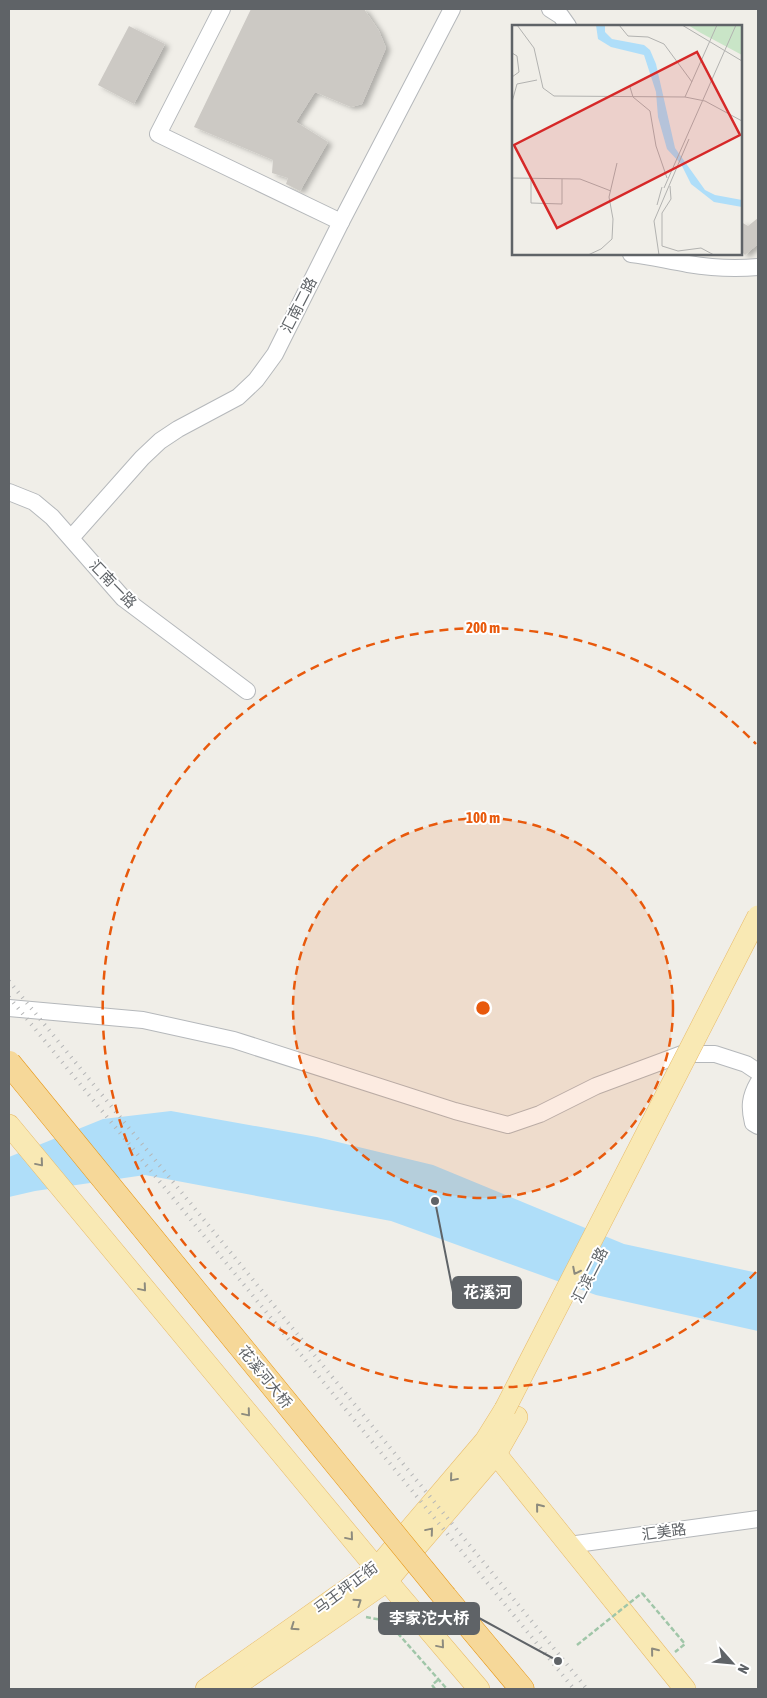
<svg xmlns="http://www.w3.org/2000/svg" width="767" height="1698" font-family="'Asap Condensed','Noto Sans SC',sans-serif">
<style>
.water{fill:#afdef9}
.building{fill:#ccc9c4;filter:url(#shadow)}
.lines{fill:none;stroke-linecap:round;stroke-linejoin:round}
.minor-casing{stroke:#b5b8bb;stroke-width:18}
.major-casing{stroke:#e8bb69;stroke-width:22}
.highway-casing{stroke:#e79511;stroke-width:25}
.path{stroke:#a0c6a8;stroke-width:2.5;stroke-dasharray:5 2.5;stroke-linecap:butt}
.minor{stroke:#fff;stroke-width:16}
.major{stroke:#f9e9b4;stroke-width:21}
.highway{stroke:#f6d899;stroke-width:24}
.rail{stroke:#b5b6b7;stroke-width:4;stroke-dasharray:1 6;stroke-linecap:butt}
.major-bridge-casing{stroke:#e8bb69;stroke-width:22;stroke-linecap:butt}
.highway-bridge-casing{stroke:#e79511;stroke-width:25;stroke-linecap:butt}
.path-bridge{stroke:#a0c6a8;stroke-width:2.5;stroke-dasharray:5 2.5;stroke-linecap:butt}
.major-bridge{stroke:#f9e9b4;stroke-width:21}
.highway-bridge{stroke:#f6d899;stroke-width:24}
.oneway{stroke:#8d8b7e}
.ring{fill:none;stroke:#e8590c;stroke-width:2.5;stroke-dasharray:9 6}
.labels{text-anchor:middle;stroke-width:4;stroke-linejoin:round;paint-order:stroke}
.street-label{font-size:15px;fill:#5f6367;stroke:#fff}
.inset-road{fill:none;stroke:#b2b2b0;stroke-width:1}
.view{fill:#d62828;fill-opacity:0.15;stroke:#d62828;stroke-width:2.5}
.inset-edge{fill:none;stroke:#5f6367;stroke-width:2.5}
.centre{fill:#e8590c;stroke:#fff;stroke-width:2.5}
.ring-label{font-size:15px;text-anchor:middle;font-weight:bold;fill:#e8590c;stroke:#fff;stroke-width:4;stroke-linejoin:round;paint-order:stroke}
.leader{fill:none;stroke:#5f6367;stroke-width:2}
.callout-dot{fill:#5f6367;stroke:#fff;stroke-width:2}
.callout{fill:#5f6367;stroke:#5f6367;stroke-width:2}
.callout-label{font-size:16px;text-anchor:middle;font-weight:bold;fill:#fff}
</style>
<defs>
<filter id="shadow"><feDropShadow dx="4.5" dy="2.5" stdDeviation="2.5" flood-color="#0004"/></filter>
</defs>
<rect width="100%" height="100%" fill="#f0eee8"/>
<!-- water -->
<polygon class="water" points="171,1111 317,1137 433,1165 624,1244 758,1273 758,1331 596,1295 391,1221 145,1175 35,1191 9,1197 9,1157 103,1119"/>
<!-- building -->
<g class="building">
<polygon points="251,9 364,9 379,31 386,48 362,104 351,107 315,92 296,122 328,142 300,191 286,184 288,178 272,173 273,160 194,127"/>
<polygon points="129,26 165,44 134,104 98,85"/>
<polygon points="758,218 758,244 745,255 741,251 741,222 748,226"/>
</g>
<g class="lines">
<defs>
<g id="minor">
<polyline points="222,9 158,134 341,222"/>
<polyline points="550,9 561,16 568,26"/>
<path d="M631,254c19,2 38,7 57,10 24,4 47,5 70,3"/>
<polyline points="9,492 34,502 52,517 123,598 247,691"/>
<polyline points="71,538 142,458 160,441 178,429 238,397 256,380 275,354 341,222 452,9"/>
<polyline points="9,1008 143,1020 234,1040 455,1111 508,1125 540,1114 596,1086 682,1054 715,1054 746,1064 758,1072"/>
<path d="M758,1083c-8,14 -9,24 -5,40l5,3"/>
<polyline points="569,1545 758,1519"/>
</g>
<g id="major">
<polyline points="9,1125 387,1581 479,1689"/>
<polyline points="487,1443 685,1689"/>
<polyline points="206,1689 376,1569 485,1441 505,1409"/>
<polyline points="231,1689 387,1581 496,1454 517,1417"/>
</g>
<polyline id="highway" points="445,1597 522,1689"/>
</defs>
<!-- minor casing -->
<use href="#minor" class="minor-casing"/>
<!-- major casing -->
<use href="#major" class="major-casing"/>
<!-- highway casing -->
<use href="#highway" class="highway-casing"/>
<!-- path -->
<g class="path">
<polyline points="642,1593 685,1644 675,1652"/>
<polyline points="366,1617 387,1621 447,1689"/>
<polyline points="435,1689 432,1685 439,1679"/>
</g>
<!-- minor -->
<use href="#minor" class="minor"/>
<!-- major -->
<use href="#major" class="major"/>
<!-- highway -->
<use href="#highway" class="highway"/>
<!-- rail -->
<g class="rail">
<polyline points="9,981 587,1689"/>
<polyline points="9,997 574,1689"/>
</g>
<defs>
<polyline id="major-bridge" points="505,1409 758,916"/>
<polyline id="highway-bridge" points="9,1063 445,1597"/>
</defs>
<!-- major-bridge casing -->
<use href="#major-bridge" class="major-bridge-casing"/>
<!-- highway-bridge casing -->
<use href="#highway-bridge" class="highway-bridge-casing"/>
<!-- path-bridge -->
<polyline class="path-bridge" points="577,1645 642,1593"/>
<!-- major-bridge -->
<use href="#major-bridge" class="major-bridge"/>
<!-- highway-bridge -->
<use href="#highway-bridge" class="highway-bridge"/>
</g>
<!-- one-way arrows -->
<defs><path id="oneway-chevron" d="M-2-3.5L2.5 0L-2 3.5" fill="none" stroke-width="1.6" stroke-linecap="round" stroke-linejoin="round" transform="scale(1.25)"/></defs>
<g class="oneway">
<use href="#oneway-chevron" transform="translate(40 1163) rotate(50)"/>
<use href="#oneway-chevron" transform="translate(576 1271) rotate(117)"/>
<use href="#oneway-chevron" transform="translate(143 1288) rotate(50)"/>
<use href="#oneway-chevron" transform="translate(247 1413) rotate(50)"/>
<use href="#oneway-chevron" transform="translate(453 1478) rotate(130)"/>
<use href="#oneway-chevron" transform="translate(539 1507) rotate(-129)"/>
<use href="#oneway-chevron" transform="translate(430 1531) rotate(-50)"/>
<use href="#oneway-chevron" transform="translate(350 1537) rotate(50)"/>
<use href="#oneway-chevron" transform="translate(358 1602) rotate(-35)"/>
<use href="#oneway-chevron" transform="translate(294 1627) rotate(145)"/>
<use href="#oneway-chevron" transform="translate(441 1645) rotate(50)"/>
<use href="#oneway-chevron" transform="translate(654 1651) rotate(-129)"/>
</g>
<!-- distance rings -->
<circle cx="483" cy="1008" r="190" fill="#e8590c" fill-opacity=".12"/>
<g class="ring">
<circle cx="483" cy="1008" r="190"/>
<path d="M756 1272A380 380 0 1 1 756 744"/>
</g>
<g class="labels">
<!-- street labels -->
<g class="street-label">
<text transform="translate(299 305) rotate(-63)" y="5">汇南二路</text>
<text transform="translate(113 584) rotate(46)" y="5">汇南一路</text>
<text transform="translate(590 1275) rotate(-63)" y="5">汇滨二路</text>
<text transform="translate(265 1377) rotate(51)" y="5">花溪河大桥</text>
<text transform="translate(664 1532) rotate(-8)" y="5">汇美路</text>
<text transform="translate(346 1588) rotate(-37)" y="5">马王坪正街</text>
</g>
</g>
<!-- overview -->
<g transform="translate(512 25)">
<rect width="230" height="230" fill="#f0eee8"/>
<path d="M176,0h54v30l-41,-22z" fill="#c9e5c7"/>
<path d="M84,0h9v7l7,7 32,6 6,5 6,14 19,84 30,42 10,5 27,5v7l-28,-5 -23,-18 -10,-20 -14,-15 -9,-32 -2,-25 -12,-37 -33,-8 -13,-8z" fill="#afdef9"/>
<path class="inset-road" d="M5,0l17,23 9,40 11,8 131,1 20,4 37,20M107,0l9,11 20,1 16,7 28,38M170,0l60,36M0,28l5,3 2,16 -7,5M118,62l3,10 17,14 6,35 11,32M173,72l32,-72M0,77l5,-18 20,-4M0,153l68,1 31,12M19,154v24l31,1v-25M158,161l1,13 -9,14v33l16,5 23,-3 13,7M152,163l72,-163M145,180l5,-18M76,230l13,-6 11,-10 1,-20 -4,-22 8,-34M147,230l-5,-34 35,-82"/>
<path class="view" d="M185,27l43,83 -183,93 -43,-83z"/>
<rect width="230" height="230" class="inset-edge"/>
</g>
<circle cx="483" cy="1008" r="8" class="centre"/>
<g class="ring-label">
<text x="483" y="633">200 m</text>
<text x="483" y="823">100 m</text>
</g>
<!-- callouts -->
<path class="leader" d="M435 1201L453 1292M558 1661L479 1618"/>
<g class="callout-dot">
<circle cx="435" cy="1201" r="5"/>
<circle cx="558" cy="1661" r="5"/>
</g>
<g class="callout">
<rect x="453" y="1277" width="68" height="31" rx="5"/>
<rect x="379" y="1603" width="100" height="31" rx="5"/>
</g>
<g class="callout-label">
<text x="487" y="1298">花溪河</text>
<text x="429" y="1624">李家沱大桥</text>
</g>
<!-- border -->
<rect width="767" height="1698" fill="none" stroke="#5f6367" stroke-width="20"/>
<!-- north arrow -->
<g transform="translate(732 1663) rotate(117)" stroke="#ffffff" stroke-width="4" paint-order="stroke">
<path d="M0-4L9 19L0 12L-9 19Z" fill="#5f6367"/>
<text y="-8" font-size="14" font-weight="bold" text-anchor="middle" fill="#5f6367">N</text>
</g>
</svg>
